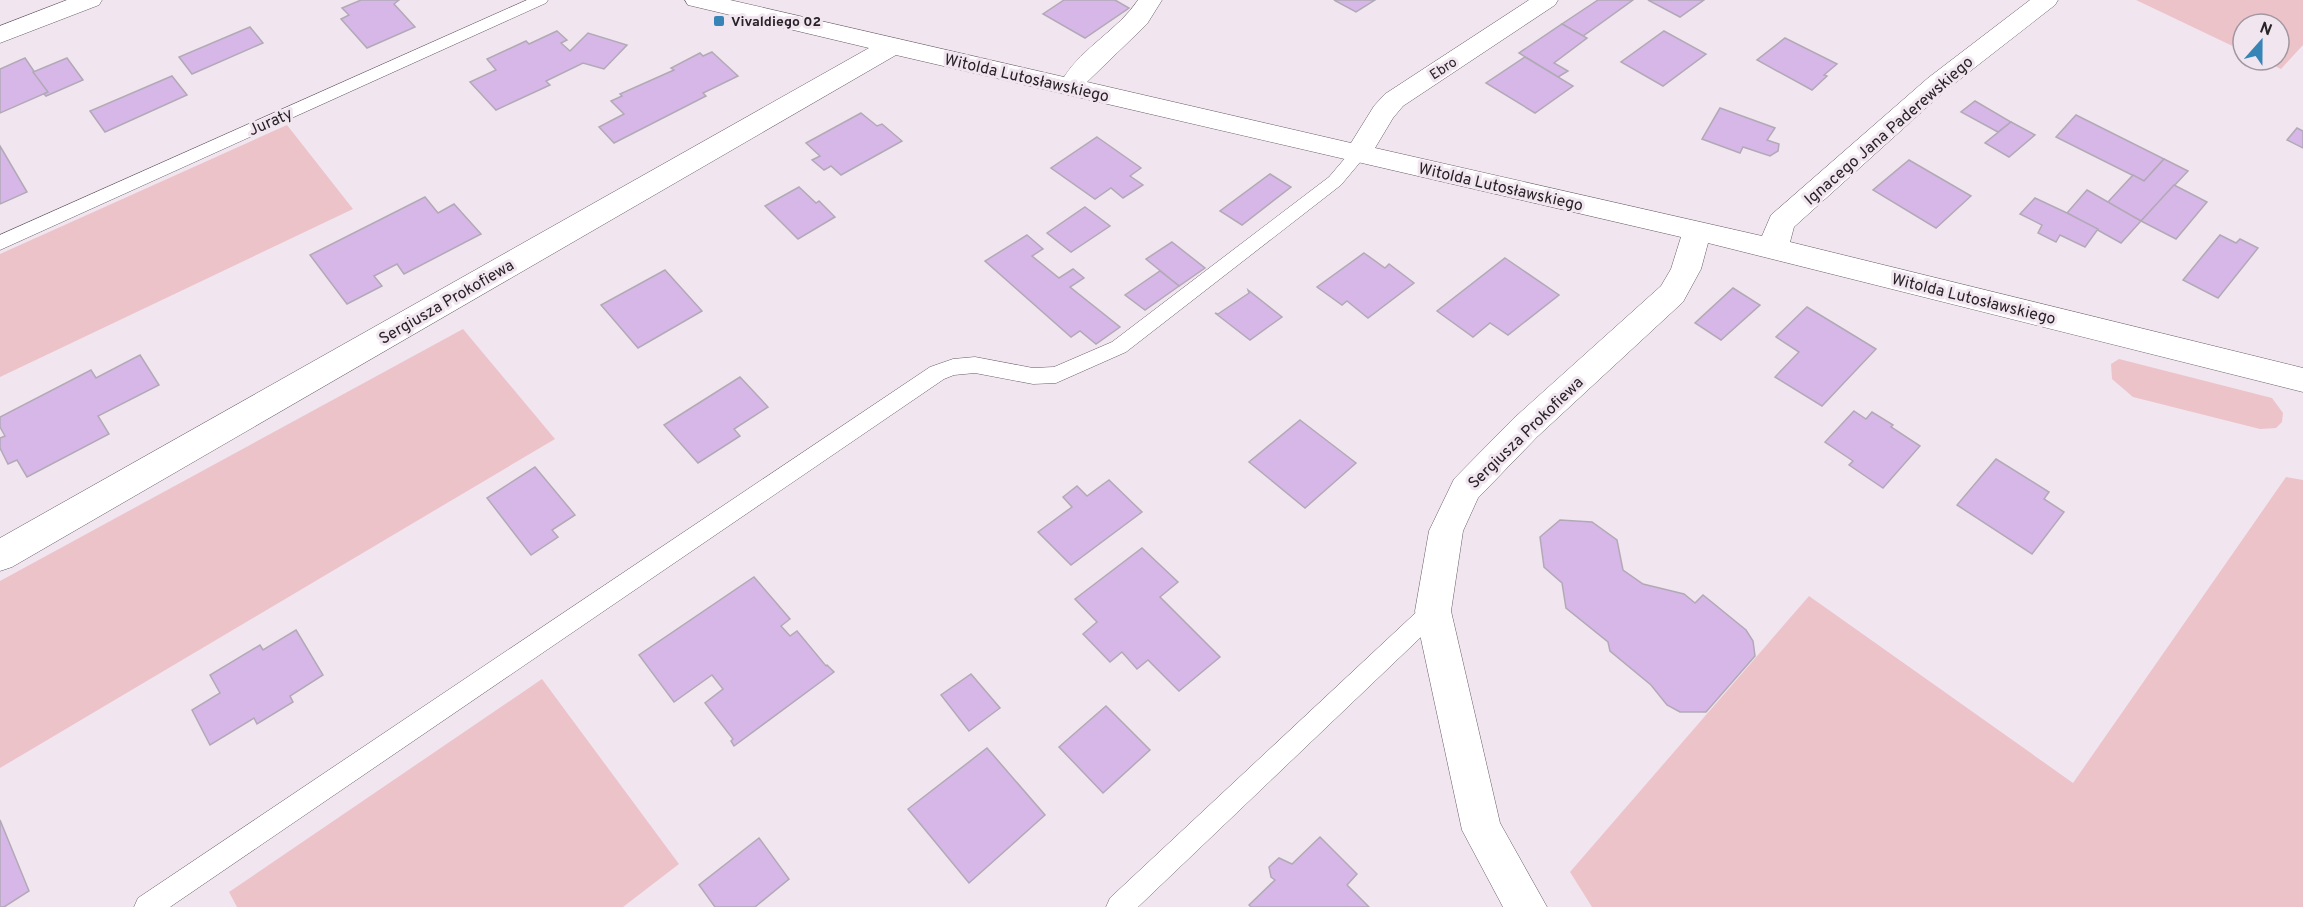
<svg xmlns="http://www.w3.org/2000/svg" width="2303" height="907" font-family="Overpass,sans-serif">
<style>
.green{fill:#edc3ca}
.building{fill:#d7b7e8;stroke:#b1aab6;stroke-width:1.5}
.lines{fill:none;stroke-linecap:round;stroke-linejoin:round}
.service-casing{stroke:#675d65;stroke-width:1}
.minor-casing{stroke:#675d65;stroke-width:1}
.service{fill:#fff;fill-rule:evenodd}
.minor{fill:#fff;fill-rule:evenodd}
.poi-dot{fill:#3785b7;stroke:#f1e5ef;stroke-width:2}
.labels{text-anchor:middle;stroke-width:6;stroke-linejoin:round;paint-order:stroke}
.far-poi-label{font-size:14px;font-weight:bold;fill:#282327;stroke:#f1e5ef;text-anchor:start}
.far-street-label{font-size:14px;fill:#282327;stroke:#f1e5ef}
.street-label{font-size:16px;fill:#282327;stroke:#f1e5ef}
</style>
<rect width="100%" height="100%" fill="#f1e5ef"/>
<!-- green -->
<g class="green">
<polygon points="2136,0 2303,0 2303,45 2281,69 2262,60 2279,60 2279,24 2243,24 2243,51"/>
<polygon points="287,125 353,209 0,377 0,254"/>
<polygon points="463,329 555,439 0,768 0,581"/>
<polygon points="2119,359 2272,398 2283,413 2282,422 2276,428 2260,429 2133,397 2112,379 2111,364"/>
<polygon points="2286,477 2303,480 2303,907 1592,907 1570,872 1809,596 2073,783"/>
<polygon points="542,679 679,864 623,907 237,907 229,892"/>
</g>
<!-- building -->
<g class="building">
<polygon points="361,0 399,0 394,4 415,27 367,48 341,19 349,15 342,8"/>
<polygon points="1064,0 1115,0 1129,8 1085,38 1043,14"/>
<polygon points="1334,0 1375,0 1356,12"/>
<polygon points="1598,0 1633,0 1583,36 1562,24"/>
<polygon points="1648,0 1704,0 1680,17"/>
<polygon points="1562,24 1587,38 1554,63 1568,71 1558,77 1519,53"/>
<polygon points="250,27 263,43 192,74 179,57"/>
<polygon points="557,31 567,40 561,43 570,51 588,33 627,45 604,69 583,63 546,81 550,85 496,110 470,82 496,70 487,59 526,41 529,44"/>
<polygon points="1664,31 1706,54 1663,86 1621,62"/>
<polygon points="1785,38 1837,64 1824,75 1827,76 1812,90 1757,60"/>
<polygon points="712,52 738,76 703,93 706,96 614,143 599,127 624,114 611,101 622,96 620,94 674,70 671,68 700,53 703,56"/>
<polygon points="1525,57 1573,86 1535,113 1486,83"/>
<polygon points="25,58 48,92 0,113 0,69"/>
<polygon points="67,58 83,80 46,96 44,94 48,92 33,72"/>
<polygon points="172,76 187,95 105,132 90,111"/>
<polygon points="1975,101 2011,122 1998,132 1961,112"/>
<polygon points="1720,108 1775,128 1767,140 1779,144 1778,151 1770,156 1743,147 1740,153 1702,139"/>
<polygon points="861,113 877,126 882,124 902,141 841,175 831,166 824,170 812,160 820,156 806,143"/>
<polygon points="2076,115 2164,159 2144,181 2056,137"/>
<polygon points="2011,122 2035,135 2009,157 1985,143"/>
<polygon points="2297,128 2303,131 2303,148 2287,140"/>
<polygon points="1097,137 1141,168 1130,176 1143,185 1123,198 1111,188 1095,199 1051,168"/>
<polygon points="0,146 27,192 0,204"/>
<polygon points="2164,159 2188,171 2141,221 2107,203 2133,175 2144,181"/>
<polygon points="1909,160 1971,196 1936,228 1873,190"/>
<polygon points="1270,174 1291,187 1242,225 1220,211"/>
<polygon points="2174,185 2207,202 2176,239 2141,221"/>
<polygon points="799,187 816,203 819,201 835,217 798,239 765,206"/>
<polygon points="2087,190 2141,221 2121,243 2067,213"/>
<polygon points="425,197 438,213 454,204 481,234 404,274 397,264 374,276 382,286 347,304 310,255"/>
<polygon points="2035,198 2067,213 2098,229 2085,247 2060,235 2056,242 2038,233 2042,225 2020,214"/>
<polygon points="1085,207 1110,226 1071,252 1047,233"/>
<polygon points="1027,235 1043,249 1032,256 1059,278 1073,269 1084,278 1070,287 1120,327 1096,344 1080,331 1071,337 985,261"/>
<polygon points="2220,235 2236,243 2240,239 2258,248 2218,298 2183,280"/>
<polygon points="1172,242 1205,268 1179,286 1146,259"/>
<polygon points="1364,253 1385,268 1389,264 1414,283 1368,318 1347,301 1342,305 1317,287"/>
<polygon points="1505,258 1559,295 1508,335 1490,323 1473,337 1437,311"/>
<polygon points="665,270 702,311 638,348 601,305"/>
<polygon points="1160,271 1179,286 1145,310 1125,295"/>
<polygon points="1733,288 1760,305 1721,340 1695,323"/>
<polygon points="1248,290 1282,317 1250,340 1215,313 1218,314 1249,293"/>
<polygon points="1807,307 1876,349 1822,406 1775,377 1799,352 1776,337"/>
<polygon points="140,355 159,385 98,416 109,434 27,477 17,460 8,464 0,448 0,438 5,436 0,427 0,417 91,370 96,378"/>
<polygon points="740,377 768,407 734,429 740,436 698,463 664,425"/>
<polygon points="1854,411 1866,419 1872,412 1893,425 1891,427 1920,446 1883,488 1849,465 1853,461 1825,442"/>
<polygon points="1300,420 1356,463 1305,508 1249,462"/>
<polygon points="1996,459 2049,492 2044,499 2064,512 2032,554 1957,505"/>
<polygon points="535,467 575,515 552,530 558,537 531,555 487,498"/>
<polygon points="1109,480 1142,512 1071,565 1038,532 1072,507 1063,497 1077,486 1087,496"/>
<polygon points="1560,520 1592,522 1617,540 1623,570 1643,584 1684,594 1695,603 1703,595 1746,630 1753,641 1755,656 1706,712 1680,712 1667,705 1651,685 1610,651 1608,642 1566,608 1562,583 1544,567 1540,537"/>
<polygon points="1142,548 1178,582 1160,597 1220,657 1179,691 1148,660 1137,669 1122,652 1110,662 1083,634 1097,622 1075,599"/>
<polygon points="754,577 790,619 781,626 790,636 797,631 826,666 827,665 834,672 734,746 731,741 733,739 705,703 723,689 712,675 674,702 639,655"/>
<polygon points="296,630 323,675 290,696 293,702 257,724 254,718 210,745 192,710 220,693 210,675 260,645 263,650"/>
<polygon points="971,674 1000,708 969,731 941,695"/>
<polygon points="1106,706 1150,750 1103,793 1059,747"/>
<polygon points="987,748 1045,815 969,883 908,809"/>
<polygon points="0,820 29,891 4,907 0,907"/>
<polygon points="1320,837 1357,874 1347,885 1369,907 1251,907 1249,905 1275,880 1271,877 1269,867 1279,858 1292,864"/>
<polygon points="759,838 789,879 755,907 715,907 699,885"/>
</g>
<g class="lines">
<defs>
<g id="service">
<polygon points="527,0 548,0 546,3 0,250 0,235"/>
<polygon points="1358,148 1364,150 1367,154 1341,185 1126,352 1056,383 1033,384 975,373 954,375 944,379 170,907 134,907 138,898 930,367 953,359 975,357 1033,368 1054,367 1112,342 1329,177 1352,150"/>
<polygon points="1433,601 1441,604 1444,611 1441,618 1138,907 1106,907 1110,898 1425,604"/>
</g>
<g id="minor">
<polygon points="67,0 102,0 99,5 0,43 0,26"/>
<path d="M685,0h45l334,77c19,-30 54,-47 74,-77h24l-15,24 -60,58 264,61 23,-37 11,-12 144,-94h29l-3,5 -152,101 -10,12 -18,30 387,88 9,-21 157,-137 102,-78h28l-3,5 -109,85 -152,137 -4,15 513,126v24l-595,-149 -7,26 -18,33 -146,135 -59,61 -15,33 -12,80 49,212 47,84h-44l-41,-77 -47,-219 14,-80 25,-52 59,-60 148,-133 10,-17 10,-32 -785,-182 -884,512 -12,4v-33l869,-490 -181,-43z"/>
</g>
</defs>
<!-- service casing -->
<use href="#service" class="service-casing"/>
<!-- minor casing -->
<use href="#minor" class="minor-casing"/>
<!-- service -->
<use href="#service" class="service"/>
<!-- minor -->
<use href="#minor" class="minor"/>
</g>
<!-- markers -->
<rect class="poi-dot" x="713" y="15" width="12" height="12" rx="3"/>
<g class="labels">
<!-- far-poi labels -->
<g class="far-poi-label">
<text x="731" y="26">Vivaldiego 02</text>
</g>
<!-- far-street labels -->
<g class="far-street-label">
<text transform="translate(1443 68) rotate(-33)" y="5">Ebro</text>
</g>
<!-- street labels -->
<g class="street-label">
<text transform="translate(1027 77) rotate(13)" y="6">Witolda Lutosławskiego</text>
<text transform="translate(270 121) rotate(-24)" y="6">Juraty</text>
<text transform="translate(1888 130) rotate(-41)" y="6">Ignacego Jana Paderewskiego</text>
<text transform="translate(1501 186) rotate(13)" y="6">Witolda Lutosławskiego</text>
<text transform="translate(1974 298) rotate(14)" y="6">Witolda Lutosławskiego</text>
<text transform="translate(446 301) rotate(-30)" y="6">Sergiusza Prokofiewa</text>
<text transform="translate(1525 432) rotate(-44)" y="6">Sergiusza Prokofiewa</text>
</g>
</g>
<!-- north arrow -->
<g transform="translate(2261 42) rotate(21)"><circle r="28" fill="#f1e5ef" stroke="#a1979f" stroke-width="1.5"/>
<path d="M0-4.5L10 22L0 15L-10 22Z" fill="#3785b7"/>
<text y="-9" font-size="16" font-weight="bold" text-anchor="middle" fill="#282327">N</text>
</g>
</svg>
